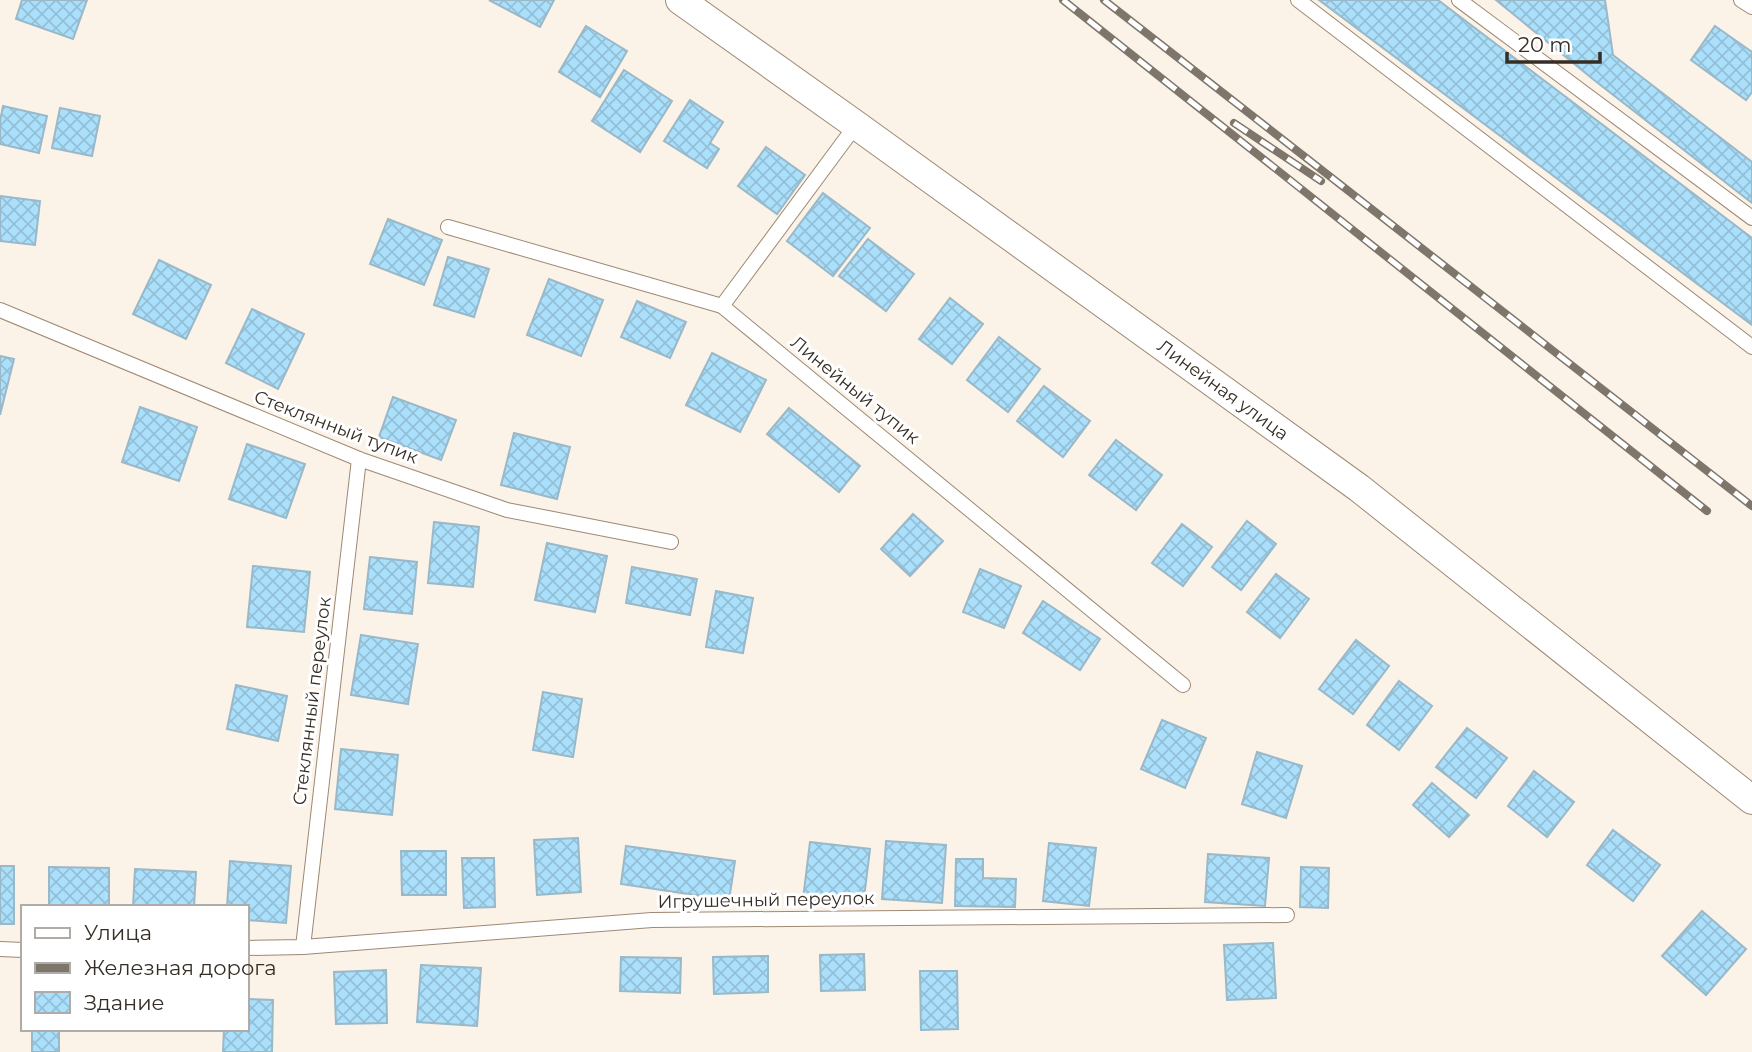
<svg xmlns="http://www.w3.org/2000/svg" width="1752" height="1052" font-family="Montserrat,sans-serif">
<style>
.building{fill:url(#building-cross-hatch);stroke:#99b8c8;stroke-width:2}
.lines{fill:none;stroke-linecap:round;stroke-linejoin:round}
.service-casing{stroke:#9e8973;stroke-width:16}
.minor-casing{stroke:#9e8973;stroke-width:30}
.service{stroke:#fff;stroke-width:14}
.minor{stroke:#fff;stroke-width:28}
.rail-casing{stroke:#7e756b;stroke-width:8}
.rail{stroke:#fff;stroke-width:5;stroke-dasharray:16;stroke-linecap:butt}
.labels{text-anchor:middle;stroke-width:6;stroke-linejoin:round;paint-order:stroke}
.street-label{font-size:18px;fill:#362d24;stroke:#fff}
</style>
<defs>
<pattern id="building-cross-hatch" width="8" height="8" patternUnits="userSpaceOnUse" patternTransform="scale(1.75)"><rect width="8" height="8" fill="#aae0fb"/><path d="M0 0l8 8M0 8l8-8" fill="none" stroke="#93c0d7"/></pattern>
</defs>
<rect width="100%" height="100%" fill="#fbf2e8"/>
<!-- building -->
<g class="building">
<polygon points="22,0 87,0 73,39 16,19"/>
<polygon points="489,0 554,0 540,27"/>
<polygon points="1319,0 1438,0 1752,238 1752,325"/>
<polygon points="1496,0 1605,0 1613,55 1752,162 1752,203 1594,80"/>
<polygon points="586,26 627,51 600,97 559,72"/>
<polygon points="1715,26 1752,52 1752,92 1746,100 1691,60"/>
<polygon points="624,70 672,101 640,152 592,121"/>
<polygon points="690,100 723,122 710,143 719,149 707,168 664,141"/>
<polygon points="3,106 47,116 39,153 0,144 0,121"/>
<polygon points="60,108 100,116 92,156 52,148"/>
<polygon points="766,147 805,175 777,214 738,186"/>
<polygon points="823,193 870,228 833,276 787,241"/>
<polygon points="0,196 40,201 35,245 0,241"/>
<polygon points="388,219 442,240 424,285 370,264"/>
<polygon points="868,239 914,274 886,311 839,276"/>
<polygon points="448,257 489,269 474,317 434,305"/>
<polygon points="159,260 211,285 186,339 133,314"/>
<polygon points="549,279 603,300 581,356 527,335"/>
<polygon points="950,298 983,324 952,364 919,339"/>
<polygon points="637,301 686,322 670,358 621,337"/>
<polygon points="252,309 304,334 278,389 226,363"/>
<polygon points="999,337 1040,369 1008,412 967,380"/>
<polygon points="712,353 766,380 740,432 686,405"/>
<polygon points="0,356 14,359 0,415"/>
<polygon points="1044,386 1090,421 1063,457 1017,421"/>
<polygon points="393,397 456,420 441,460 379,437"/>
<polygon points="140,407 197,427 179,481 122,462"/>
<polygon points="789,408 860,466 839,492 767,434"/>
<polygon points="514,433 570,447 557,499 501,485"/>
<polygon points="1116,440 1162,475 1136,510 1089,475"/>
<polygon points="247,444 305,464 286,518 229,499"/>
<polygon points="913,514 943,541 910,576 881,549"/>
<polygon points="1247,521 1276,544 1241,590 1212,567"/>
<polygon points="434,522 479,527 473,587 428,583"/>
<polygon points="1182,524 1212,547 1183,586 1152,563"/>
<polygon points="547,543 607,556 595,612 535,600"/>
<polygon points="370,557 417,562 412,614 364,609"/>
<polygon points="253,566 310,572 304,632 247,627"/>
<polygon points="632,567 697,579 690,615 626,603"/>
<polygon points="980,569 1021,586 1004,628 963,612"/>
<polygon points="1276,574 1309,599 1280,638 1247,612"/>
<polygon points="716,591 753,598 743,653 706,647"/>
<polygon points="1043,601 1100,639 1080,670 1023,633"/>
<polygon points="361,635 418,644 408,704 351,695"/>
<polygon points="1356,640 1389,666 1353,714 1319,689"/>
<polygon points="1399,681 1432,706 1399,750 1367,725"/>
<polygon points="236,685 287,696 278,741 227,729"/>
<polygon points="543,692 582,699 573,757 533,750"/>
<polygon points="1162,720 1206,738 1185,788 1141,769"/>
<polygon points="1467,728 1507,758 1476,798 1436,767"/>
<polygon points="341,749 398,755 392,815 335,809"/>
<polygon points="1257,752 1302,766 1286,818 1242,804"/>
<polygon points="1534,771 1574,802 1547,837 1508,806"/>
<polygon points="1432,783 1469,815 1449,837 1413,805"/>
<polygon points="1613,830 1660,865 1633,901 1587,865"/>
<polygon points="578,838 581,892 537,895 534,840"/>
<polygon points="886,841 946,845 942,903 882,899"/>
<polygon points="810,842 870,849 863,906 803,899"/>
<polygon points="1049,843 1096,848 1089,906 1043,901"/>
<polygon points="626,846 735,861 729,900 621,884"/>
<polygon points="401,851 446,851 446,895 402,895"/>
<polygon points="1208,854 1269,858 1265,906 1205,902"/>
<polygon points="462,858 494,858 495,907 464,908"/>
<polygon points="956,859 983,859 983,878 1016,879 1015,907 955,906"/>
<polygon points="230,861 291,866 286,923 247,920 247,907 227,907"/>
<rect x="0" y="866" width="14" height="58"/>
<polygon points="49,867 109,868 109,907 49,907"/>
<polygon points="1301,867 1329,868 1328,908 1300,907"/>
<polygon points="135,869 196,872 194,907 133,907"/>
<polygon points="1702,911 1746,949 1706,995 1662,956"/>
<polygon points="1273,943 1276,998 1227,1000 1224,945"/>
<polygon points="864,954 865,990 821,991 820,955"/>
<polygon points="768,956 768,992 714,994 713,957"/>
<polygon points="621,957 681,958 680,993 620,991"/>
<polygon points="421,965 481,968 477,1026 417,1022"/>
<polygon points="386,970 387,1023 336,1024 334,972"/>
<polygon points="920,971 957,971 958,1029 921,1030"/>
<polygon points="247,999 273,1000 272,1052 223,1052 224,1029 247,1029"/>
<rect x="32" y="1029" width="27" height="23"/>
</g>
<g class="lines">
<defs>
<g id="service">
<polyline points="1298,0 1752,347"/>
<polyline points="1459,0 1752,218"/>
<polyline points="1741,0 1752,7"/>
<polyline points="448,227 722,306 1183,685"/>
<polyline points="722,306 856,125"/>
<polyline points="0,310 359,459 507,510 671,542"/>
<polyline points="303,947 359,459"/>
<polyline points="247,948 303,947 652,920 1287,915"/>
<polyline points="0,949 23,950"/>
</g>
<polyline id="minor" points="680,0 856,125 1359,488 1752,800"/>
</defs>
<!-- service casing -->
<use href="#service" class="service-casing"/>
<!-- minor casing -->
<use href="#minor" class="minor-casing"/>
<!-- service -->
<use href="#service" class="service"/>
<!-- minor -->
<use href="#minor" class="minor"/>
<defs>
<g id="rail">
<polyline points="1063,0 1707,511"/>
<polyline points="1104,0 1752,506"/>
<polyline points="1234,123 1321,181"/>
</g>
</defs>
<!-- rail casing -->
<use href="#rail" class="rail-casing"/>
<!-- rail -->
<use href="#rail" class="rail"/>
</g>
<g class="labels">
<!-- street labels -->
<g class="street-label">
<text transform="translate(855 390) rotate(39)" y="6">Линейный тупик</text>
<text transform="translate(1223 390) rotate(36)" y="6">Линейная улица</text>
<text transform="translate(336 427) rotate(21)" y="6">Стеклянный тупик</text>
<text transform="translate(312 701) rotate(-83)" y="6">Стеклянный переулок</text>
<text transform="translate(766 900) rotate(-1)" y="6">Игрушечный переулок</text>
</g>
</g>
<!-- legend -->
<rect x="21" y="905" width="228" height="126" fill="#ffffff" stroke="#afaba7" stroke-width="2"/>
<rect x="35" y="928" width="35" height="10" fill="#ffffff" stroke="#afaba7" stroke-width="2"/>
<text x="84" y="940" font-size="21" fill="#362d24">Улица</text>
<rect x="35" y="963" width="35" height="10" fill="#7e756b" stroke="#afaba7" stroke-width="2"/>
<text x="84" y="975" font-size="21" fill="#362d24">Железная дорога</text>
<rect x="35" y="992" width="35" height="21" fill="url(#building-cross-hatch)" stroke="#afaba7" stroke-width="2"/>
<text x="84" y="1010" font-size="21" fill="#362d24">Здание</text>
<!-- scale -->
<path d="M1507 52v10h93v-10" fill="none" stroke="#362d24" stroke-width="3.5"/>
<text x="1518" y="52" font-size="21" fill="#362d24" stroke="#ffffff" stroke-width="5" paint-order="stroke">20 m</text>
</svg>
